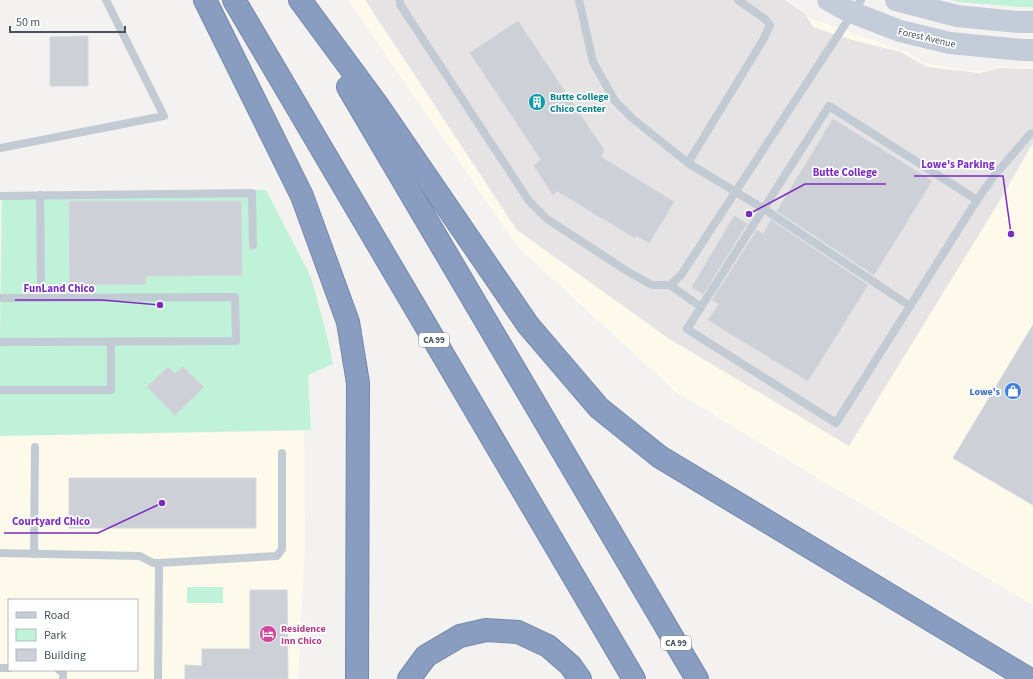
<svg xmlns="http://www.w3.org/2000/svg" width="1033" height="679" font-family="'Source Sans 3',sans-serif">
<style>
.commercial{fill:#fdfaec;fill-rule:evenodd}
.education{fill:#e5e3e3}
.green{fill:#c0f1d9}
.building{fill:#cdd0d7;stroke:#d5d6dd}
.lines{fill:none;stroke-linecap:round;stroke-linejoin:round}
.highway-casing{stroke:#7488ac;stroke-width:24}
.lane{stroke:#c2cad3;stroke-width:8}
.secondary{stroke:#c4ccda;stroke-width:22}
.highway{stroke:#899dc0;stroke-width:22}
.labels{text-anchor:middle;stroke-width:3.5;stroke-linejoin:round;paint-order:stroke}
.shield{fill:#fff;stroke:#80868f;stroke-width:1}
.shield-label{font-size:9px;font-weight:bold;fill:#49525f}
.street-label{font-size:10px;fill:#49525f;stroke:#fff}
.culture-label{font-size:10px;font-weight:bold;fill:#0d838f;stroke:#fff;text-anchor:start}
.shop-label{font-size:10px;font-weight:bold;fill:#366cbe;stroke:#fff;text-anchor:end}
.hotel-label{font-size:10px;font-weight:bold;fill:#b23c85;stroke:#fff;text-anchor:start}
.leader{fill:none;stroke:#7b2cbf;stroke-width:1.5}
.callout-dot{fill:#7b2cbf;stroke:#fff;stroke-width:1.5}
.callout-label{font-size:11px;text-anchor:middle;font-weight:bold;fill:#7b2cbf;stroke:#fff;stroke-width:3.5;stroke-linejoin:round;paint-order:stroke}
</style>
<rect width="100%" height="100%" fill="#f4f2f1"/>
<!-- commercial -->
<g class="commercial">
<polygon points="348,0 783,0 810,18 909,53 926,64 980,72 998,67 1033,67 1033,605 814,476 675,391 518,247"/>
<path d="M304,431l1,113 -7,135h-298v-243zM9,600h128v70h-128z"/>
</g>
<!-- education -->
<polygon class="education" points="365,0 785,0 806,15 813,27 852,40 901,52 927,67 980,73 998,68 1033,69 1033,145 1031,146 1002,197 849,446 668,338 517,230"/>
<!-- green -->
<g class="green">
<polygon points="951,0 1033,0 1033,7 1021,7 959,2"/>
<polygon points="266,190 311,277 326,332 333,364 308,375 311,430 0,436 0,337 2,192"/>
<rect x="187" y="587" width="36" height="16"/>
</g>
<!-- building -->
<g class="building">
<polygon points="518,21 604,150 601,157 674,202 649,243 636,235 635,238 557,191 553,195 534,166 541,160 470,53"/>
<polygon points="88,36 88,86 50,86 50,37"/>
<polygon points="833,119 932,181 874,275 777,211"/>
<polygon points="69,201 241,201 242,275 146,276 146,284 70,285"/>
<polygon points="734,216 747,224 703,294 692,287"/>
<polygon points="771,220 868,285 808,381 708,320 719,304 712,300 757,230 763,234"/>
<polygon points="1033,325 1033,505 953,458"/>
<polygon points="168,367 175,374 183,367 204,387 175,415 147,387"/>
<rect x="69" y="478" width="187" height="50"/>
<polygon points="250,590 287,590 288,679 185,679 185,665 202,666 202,649 250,649"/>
</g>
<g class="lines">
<defs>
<g id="highway">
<polyline points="205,0 302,196 348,322 358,383 357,679"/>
<polyline points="234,0 634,679"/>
<polyline points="300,0 376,103 528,325 599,408 660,457 1029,679"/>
<polyline points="348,87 697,679"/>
<polyline points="409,679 426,656 460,636 486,630 518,632 548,646 570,665 580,679"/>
</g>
</defs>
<!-- highway casing -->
<use href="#highway" class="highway-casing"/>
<!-- lane -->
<g class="lane">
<polyline points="400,0 400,4 407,15 529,201 547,219 630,273 652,285 670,285 681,275 861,0"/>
<polyline points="579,0 593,62 615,101 632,118 688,163"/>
<polyline points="738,0 765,19 770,25 763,40 688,163 764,209 910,306"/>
<polygon points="829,106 977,200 836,423 687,329"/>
<polyline points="0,148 164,116 106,0"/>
<polyline points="40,195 41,298"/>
<polyline points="0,196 252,193 253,245"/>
<polyline points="977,200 994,176 1030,134 1033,133"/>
<polyline points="670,285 701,307"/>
<polyline points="0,298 235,297 236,341 0,342"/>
<polyline points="0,390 111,390 111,342"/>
<polyline points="0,553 140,556 153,563 159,563 277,556 282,549 282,453"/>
<polyline points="34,554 35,447"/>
<polyline points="0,668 9,668"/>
<polyline points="59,670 63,673 63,679"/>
<polyline points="158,679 159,563"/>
</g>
<!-- secondary -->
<g class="secondary">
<polyline points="828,0 846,10 900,31 950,43 1022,50 1033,50"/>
<polyline points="896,0 957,16 1018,22 1033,22"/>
</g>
<!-- highway -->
<use href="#highway" class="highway"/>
</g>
<!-- icons -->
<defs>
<symbol id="building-disc" viewBox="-11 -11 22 22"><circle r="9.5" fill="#0f9aa8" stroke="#fff"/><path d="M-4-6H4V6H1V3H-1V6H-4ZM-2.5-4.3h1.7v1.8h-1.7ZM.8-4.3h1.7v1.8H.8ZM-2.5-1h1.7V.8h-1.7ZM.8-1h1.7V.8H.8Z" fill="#fff"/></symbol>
<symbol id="shop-disc" viewBox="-11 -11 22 22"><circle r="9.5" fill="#3f7fe0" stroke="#fff"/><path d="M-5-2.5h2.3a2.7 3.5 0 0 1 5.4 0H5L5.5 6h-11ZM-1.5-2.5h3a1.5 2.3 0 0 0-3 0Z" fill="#fff"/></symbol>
<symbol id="hotel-disc" viewBox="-11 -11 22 22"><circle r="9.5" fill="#d1479c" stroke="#fff"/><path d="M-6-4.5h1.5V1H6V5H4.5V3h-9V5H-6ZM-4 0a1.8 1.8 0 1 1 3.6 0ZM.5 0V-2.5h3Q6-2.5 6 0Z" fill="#fff"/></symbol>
</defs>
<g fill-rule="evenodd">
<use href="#building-disc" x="527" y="92" width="20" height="20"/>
<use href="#shop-disc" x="1003" y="381" width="20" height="20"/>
<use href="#hotel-disc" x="258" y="624" width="20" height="20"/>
</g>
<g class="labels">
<!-- shield labels -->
<g class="shield">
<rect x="419" y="333" width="30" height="14" rx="3"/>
<rect x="661" y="636" width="30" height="14" rx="3"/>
</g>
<g class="shield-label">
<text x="434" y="343">CA 99</text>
<text x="676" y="646">CA 99</text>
</g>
<!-- street labels -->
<g class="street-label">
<text transform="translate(927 37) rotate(13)" y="4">Forest Avenue</text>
</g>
<!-- culture labels -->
<g class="culture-label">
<text x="550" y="100">Butte College<tspan x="550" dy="12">Chico Center</tspan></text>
</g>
<!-- shop labels -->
<g class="shop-label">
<text x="1000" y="395">Lowe's</text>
</g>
<!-- hotel labels -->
<g class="hotel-label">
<text x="281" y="632">Residence<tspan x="281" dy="12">Inn Chico</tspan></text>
</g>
</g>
<!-- callouts -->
<path class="leader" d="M1011 234L1003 176H914M749 214L805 184H886M160 305L102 300H15M162 503L98 533H4"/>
<g class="callout-dot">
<circle cx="1011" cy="234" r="4"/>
<circle cx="749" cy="214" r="4"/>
<circle cx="160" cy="305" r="4"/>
<circle cx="162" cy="503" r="4"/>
</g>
<g class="callout-label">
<text x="958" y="168">Lowe's Parking</text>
<text x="845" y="176">Butte College</text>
<text x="59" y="292">FunLand Chico</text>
<text x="51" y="525">Courtyard Chico</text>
</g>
<!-- legend -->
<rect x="8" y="599" width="130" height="72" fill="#ffffff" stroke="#b6babf"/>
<rect x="16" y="612" width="20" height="6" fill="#c4ccda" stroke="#b6babf"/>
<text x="44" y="619" font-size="12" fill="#49525f">Road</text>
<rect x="16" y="629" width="20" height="12" fill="#c0f1d9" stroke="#b6babf"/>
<text x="44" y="639" font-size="12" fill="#49525f">Park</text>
<rect x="16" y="649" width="20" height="12" fill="#cdd0d7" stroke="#b6babf"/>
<text x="44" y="659" font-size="12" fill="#49525f">Building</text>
<!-- scale -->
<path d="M10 26v6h115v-6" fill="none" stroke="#49525f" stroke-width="2"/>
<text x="16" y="26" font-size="12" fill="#49525f" stroke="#ffffff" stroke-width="3" paint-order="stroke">50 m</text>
</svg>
